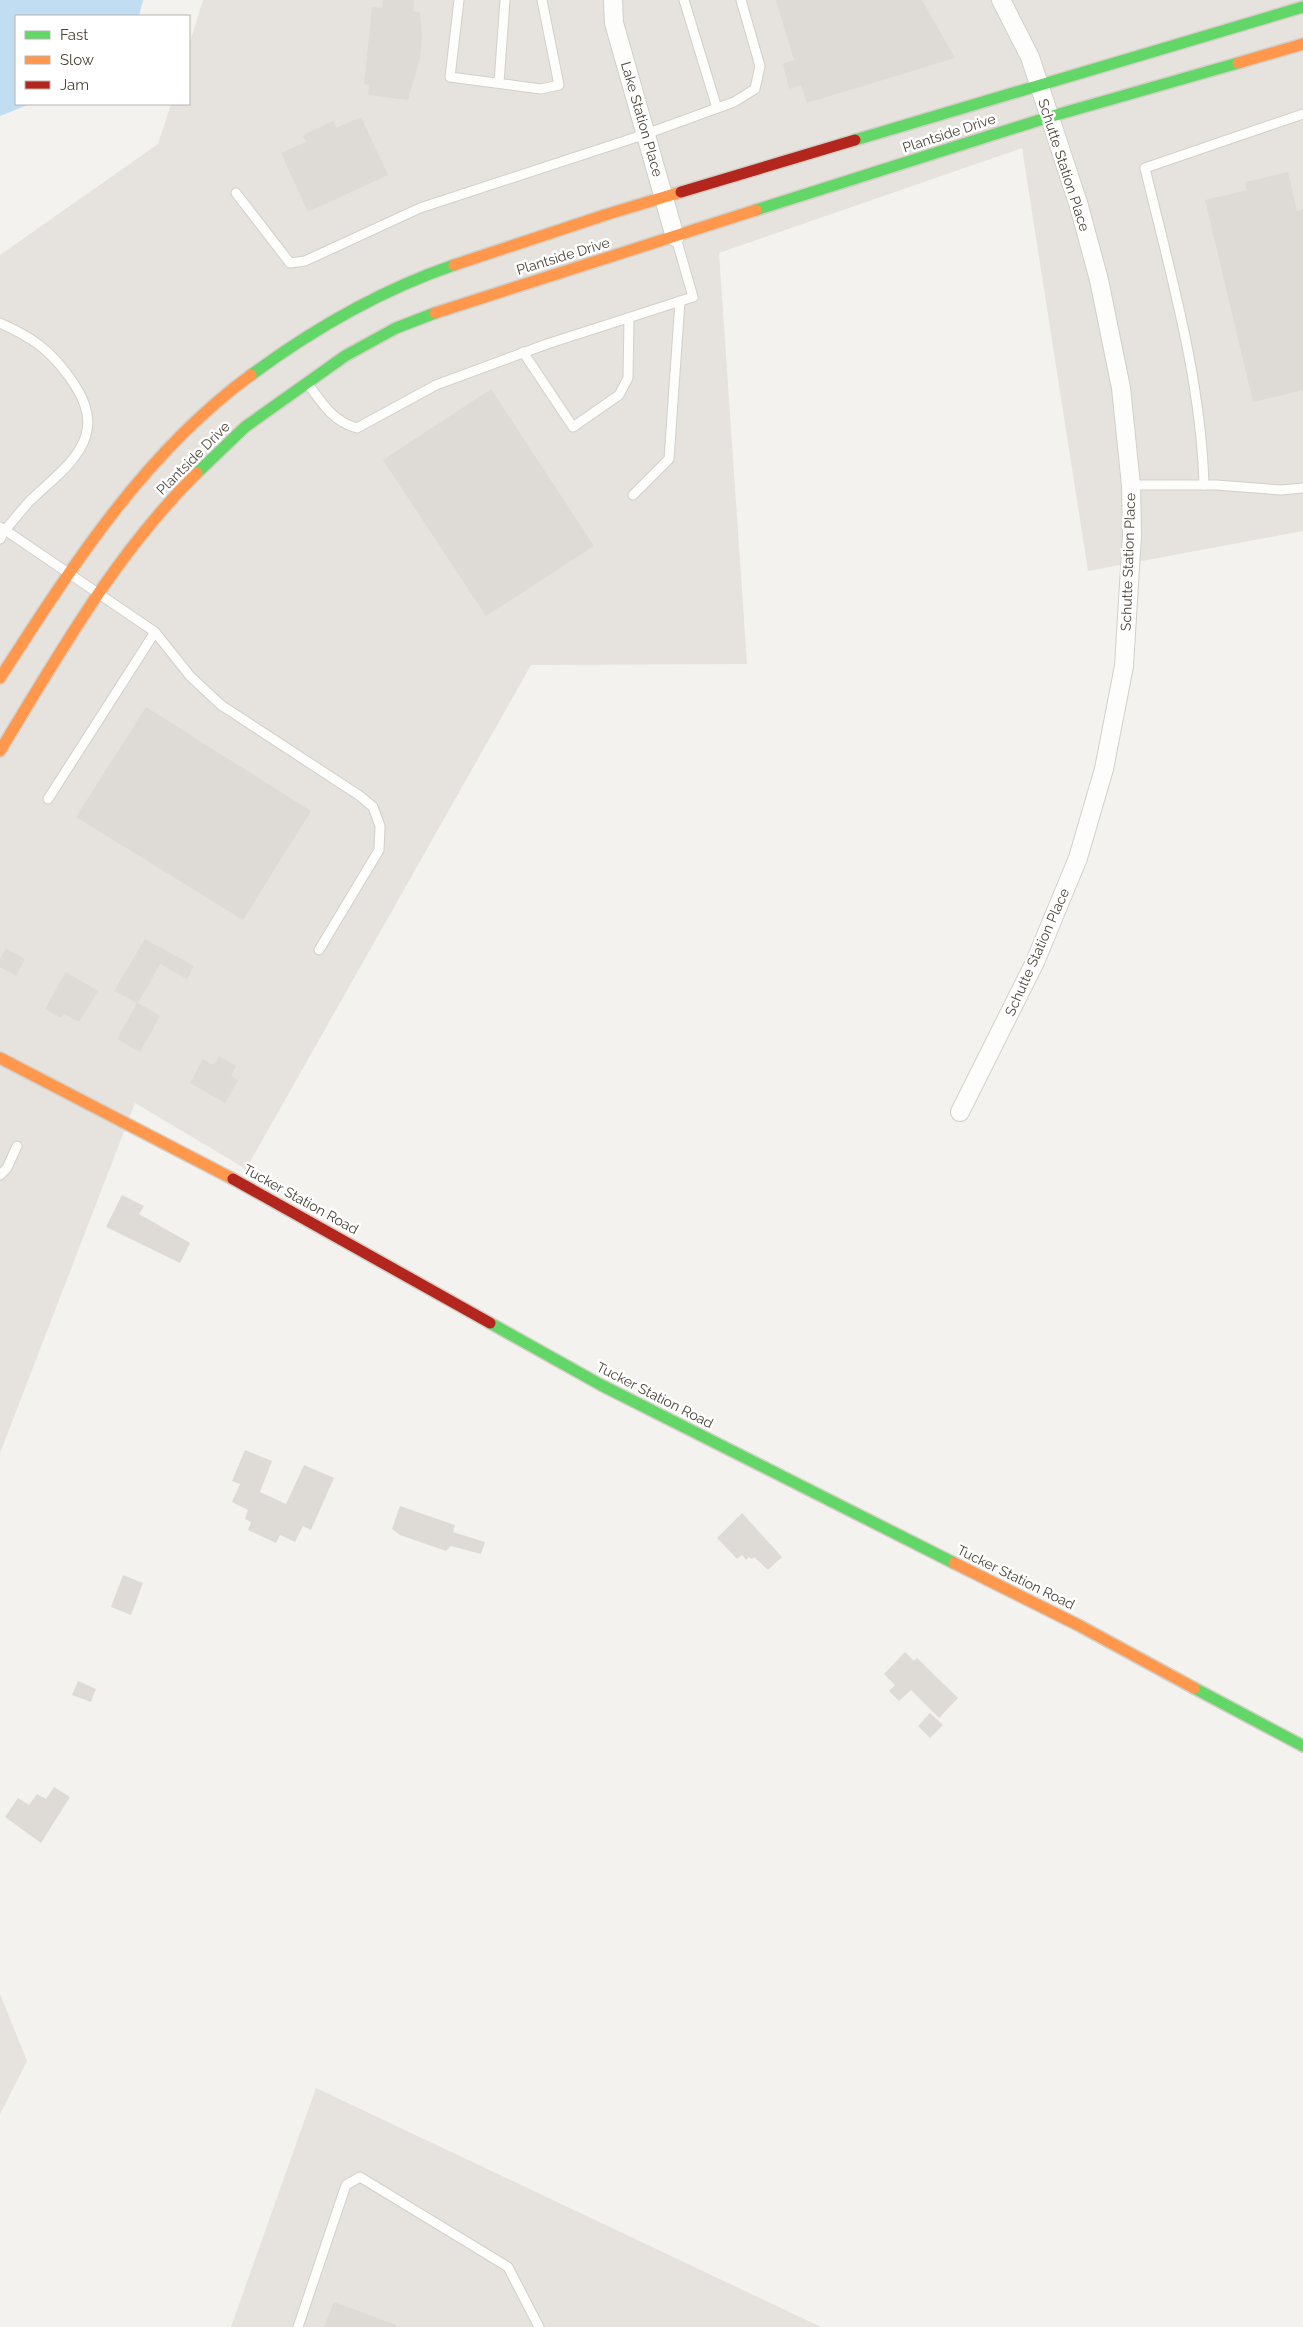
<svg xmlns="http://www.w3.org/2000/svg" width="1303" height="2327" font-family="Raleway,sans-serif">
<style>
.industrial{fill:#e6e2de}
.water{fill:#c0ddf1}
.building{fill:#dedbd6}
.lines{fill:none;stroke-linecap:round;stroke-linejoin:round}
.lane-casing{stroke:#d2d0cb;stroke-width:11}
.street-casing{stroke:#d2d0cb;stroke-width:20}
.fast-casing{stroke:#d3cfc5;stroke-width:14}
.slow-casing{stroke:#d3cfc5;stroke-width:14}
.jam-casing{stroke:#d3cfc5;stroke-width:14}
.lane{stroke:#fdfdfc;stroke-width:9}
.street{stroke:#fdfdfc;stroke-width:18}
.fast{stroke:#63d668;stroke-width:11}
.slow{stroke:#ff974d;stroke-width:11}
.jam{stroke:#b3261e;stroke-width:11}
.labels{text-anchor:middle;stroke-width:5;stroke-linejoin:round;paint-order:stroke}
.street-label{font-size:14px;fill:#4b4439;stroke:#fff}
</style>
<rect width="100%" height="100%" fill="#f4f2ee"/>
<!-- industrial -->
<g class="industrial">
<polygon points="203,0 1303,0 1303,531 1088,571 1022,148 719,253 747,664 531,665 246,1169 135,1103 0,1453 0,255 158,144 171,104 189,104 189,45"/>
<polygon points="0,1994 27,2061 0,2114"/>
<polygon points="316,2088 821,2327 231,2327"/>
</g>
<!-- water -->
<polygon class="water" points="0,0 143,0 139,16 16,16 16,104 30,104 0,116"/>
<!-- building -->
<g class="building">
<polygon points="383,0 414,0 413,11 420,12 422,37 420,58 408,100 368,95 369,85 364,84 372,7 382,8"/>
<polygon points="776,0 922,0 955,58 807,103 801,85 789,89 783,64 794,60"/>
<polygon points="361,117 388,175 308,212 281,153 306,142 303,135 333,121 336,128"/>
<polygon points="1288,172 1297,211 1303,209 1303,390 1253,402 1205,200 1247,190 1245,182"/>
<polygon points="491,389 594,546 486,616 383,460"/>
<polygon points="146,707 311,811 243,920 76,817"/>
<polygon points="145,939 194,966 187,979 160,964 138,1003 160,1016 140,1052 117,1039 137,1003 114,991"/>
<polygon points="6,948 25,959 16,976 0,967 0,959"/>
<polygon points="66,972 98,991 79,1022 64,1014 61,1018 45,1009"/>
<polygon points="219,1056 236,1066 231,1076 238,1080 225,1103 190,1083 203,1059 213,1065"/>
<polygon points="122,1195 144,1206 139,1214 190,1243 180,1263 106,1227"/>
<polygon points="245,1450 272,1461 260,1492 286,1504 304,1465 334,1478 311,1530 303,1526 295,1542 280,1535 276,1543 248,1530 251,1522 245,1519 248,1510 232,1502 240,1484 232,1481"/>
<polygon points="400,1506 455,1525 453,1532 485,1542 481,1554 451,1546 446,1551 400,1535 392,1529"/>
<polygon points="742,1513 782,1557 768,1570 754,1557 752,1559 749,1557 746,1560 742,1555 737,1559 717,1538"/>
<polygon points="123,1575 143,1583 131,1615 111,1607"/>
<polygon points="905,1652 914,1661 917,1658 958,1698 939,1718 911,1690 899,1701 889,1691 895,1685 884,1674"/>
<polygon points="78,1681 96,1689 91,1702 72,1695"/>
<polygon points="930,1713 943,1725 930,1738 918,1726"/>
<polygon points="54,1787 70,1797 41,1843 5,1817 18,1798 29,1805 37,1794 46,1799"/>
<polygon points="334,2302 396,2325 396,2327 324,2327"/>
</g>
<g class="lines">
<defs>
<g id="lane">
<polyline points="459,0 450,77 541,89 559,85 542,0"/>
<polyline points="684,0 717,108"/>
<polyline points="499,83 505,0"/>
<polyline points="236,193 290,263 305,261 420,208 646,134 734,102 755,89 760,66 741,0"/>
<path d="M0,323c32,14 50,27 70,55 12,17 22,36 16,57 -8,28 -39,48 -59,69 -7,8 -14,17 -22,26l150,102 35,44 31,29 139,91 13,11 7,19 -1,24 -60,100"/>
<polyline points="523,352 573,427 619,395 628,378 629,318"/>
<path d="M308,384c14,19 25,38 49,44l79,-43 111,-41 146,-47 -17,-59"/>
<polyline points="1131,485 1216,485 1281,490 1303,488"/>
<path d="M1204,485c-3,-107 -34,-213 -59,-317l158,-54"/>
<polyline points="633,495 669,459 680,301"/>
<polyline points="0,527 5,530 0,539"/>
<polyline points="48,799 155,632"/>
<polyline points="0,1175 7,1168 17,1146"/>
<polyline points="298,2327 346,2185 360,2177 508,2267 539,2327"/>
</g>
<g id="street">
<polyline points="613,0 614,23 675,237"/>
<polyline points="960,1112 1035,962 1078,858 1104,769 1124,666 1132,535 1131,485 1121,388 1099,280 1079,206 1030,57 1001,0"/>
</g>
<g id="fast">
<polyline points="855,140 1303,7"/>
<polyline points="756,210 1049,117 1238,63"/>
<path d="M251,375c61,-45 130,-85 203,-110"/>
<polyline points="197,473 245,427 345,356 396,328 435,313"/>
<polyline points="490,1323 601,1385 954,1563"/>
<polyline points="1194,1688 1303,1746"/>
</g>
<g id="slow">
<polyline points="1238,63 1303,44"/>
<polyline points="454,265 608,214 681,192"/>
<polyline points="435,313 756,210"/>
<path d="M0,678c71,-110 143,-224 251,-303"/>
<path d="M0,751c59,-97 116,-198 197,-278"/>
<polyline points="0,1058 233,1179"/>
<polyline points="954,1563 1080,1626 1194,1688"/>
</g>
<g id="jam">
<polyline points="681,192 855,140"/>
<polyline points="233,1179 490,1323"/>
</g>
</defs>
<!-- lane casing -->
<use href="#lane" class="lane-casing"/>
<!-- street casing -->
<use href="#street" class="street-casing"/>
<!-- fast casing -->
<use href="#fast" class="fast-casing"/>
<!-- slow casing -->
<use href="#slow" class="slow-casing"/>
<!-- jam casing -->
<use href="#jam" class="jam-casing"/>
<!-- lane -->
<use href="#lane" class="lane"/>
<!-- street -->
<use href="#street" class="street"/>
<!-- fast -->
<use href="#fast" class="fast"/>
<!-- slow -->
<use href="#slow" class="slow"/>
<!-- jam -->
<use href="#jam" class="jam"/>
</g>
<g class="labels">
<!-- street labels -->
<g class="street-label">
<text transform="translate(642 119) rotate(74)" y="5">Lake Station Place</text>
<text transform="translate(949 133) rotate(-18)" y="5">Plantside Drive</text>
<text transform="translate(1064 165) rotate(72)" y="5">Schutte Station Place</text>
<text transform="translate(563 256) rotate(-17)" y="5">Plantside Drive</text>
<text transform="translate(193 458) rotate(-45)" y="5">Plantside Drive</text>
<text transform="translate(1128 562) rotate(-88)" y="5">Schutte Station Place</text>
<text transform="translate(1037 952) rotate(-66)" y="5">Schutte Station Place</text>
<text transform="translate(301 1199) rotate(29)" y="5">Tucker Station Road</text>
<text transform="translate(655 1395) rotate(27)" y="5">Tucker Station Road</text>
<text transform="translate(1016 1577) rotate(26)" y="5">Tucker Station Road</text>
</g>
</g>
<!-- legend -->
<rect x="15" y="15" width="175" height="90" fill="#ffffff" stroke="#b7b4b0"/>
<rect x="25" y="31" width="25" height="8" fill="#63d668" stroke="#b7b4b0"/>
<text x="60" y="40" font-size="15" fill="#4b4439">Fast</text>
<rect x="25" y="56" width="25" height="8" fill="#ff974d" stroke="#b7b4b0"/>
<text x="60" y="65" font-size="15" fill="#4b4439">Slow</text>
<rect x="25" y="81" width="25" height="8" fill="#b3261e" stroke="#b7b4b0"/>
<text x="60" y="90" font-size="15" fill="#4b4439">Jam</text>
</svg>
